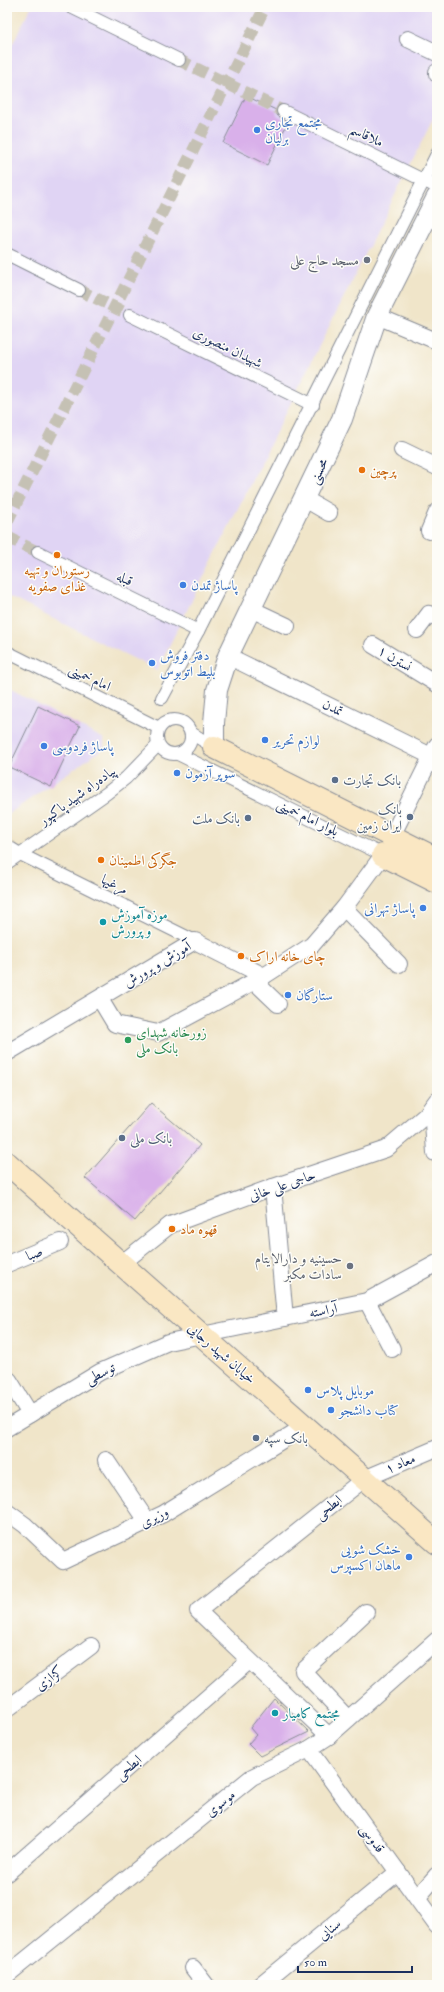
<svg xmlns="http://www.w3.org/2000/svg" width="444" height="1992" font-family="'IM FELL Double Pica',Amiri,serif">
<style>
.built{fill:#e0d4f4}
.building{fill:#d9b0ea}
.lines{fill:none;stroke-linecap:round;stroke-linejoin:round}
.pedestrian-tunnel{stroke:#c5c1b4;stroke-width:12;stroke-dasharray:12 6;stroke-linecap:butt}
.pedestrian-casing{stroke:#868a94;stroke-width:14}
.minor-casing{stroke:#868a94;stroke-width:18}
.tertiary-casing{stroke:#868a94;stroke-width:22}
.secondary-casing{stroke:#868a94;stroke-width:24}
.pedestrian{stroke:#fff;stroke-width:12}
.minor{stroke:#fff;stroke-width:16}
.tertiary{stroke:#fff;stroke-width:20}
.secondary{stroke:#fae7c3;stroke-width:22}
.shop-dot{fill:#3f7fe0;stroke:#fdfcf7;stroke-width:1.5}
.worship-dot{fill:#6b7280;stroke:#fdfcf7;stroke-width:1.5}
.food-dot{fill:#e8710a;stroke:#fdfcf7;stroke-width:1.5}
.service-dot{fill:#5c6f8a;stroke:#fdfcf7;stroke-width:1.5}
.culture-dot{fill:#0f9aa8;stroke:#fdfcf7;stroke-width:1.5}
.leisure-dot{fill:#2e9e5b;stroke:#fdfcf7;stroke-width:1.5}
.labels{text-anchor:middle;stroke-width:3;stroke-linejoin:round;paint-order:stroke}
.shop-label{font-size:14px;fill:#366cbe;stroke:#fdfcf7;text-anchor:start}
.street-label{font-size:14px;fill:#1b2f5e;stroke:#fdfcf7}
.worship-label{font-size:14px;fill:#5b616d;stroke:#fdfcf7;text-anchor:end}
.food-label{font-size:14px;fill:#c56008;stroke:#fdfcf7;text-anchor:start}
.service-label{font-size:14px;fill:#4e5e75;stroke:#fdfcf7;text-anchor:start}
.culture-label{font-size:14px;fill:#0d838f;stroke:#fdfcf7;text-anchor:start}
.leisure-label{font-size:14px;fill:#27864d;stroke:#fdfcf7;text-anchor:start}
</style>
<rect width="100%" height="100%" fill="#fdfcf7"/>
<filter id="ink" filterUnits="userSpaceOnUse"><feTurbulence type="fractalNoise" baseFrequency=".025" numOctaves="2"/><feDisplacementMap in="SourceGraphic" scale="8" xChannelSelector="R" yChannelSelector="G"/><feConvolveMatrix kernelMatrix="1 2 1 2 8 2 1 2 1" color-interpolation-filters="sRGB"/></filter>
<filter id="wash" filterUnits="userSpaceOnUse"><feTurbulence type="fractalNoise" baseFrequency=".012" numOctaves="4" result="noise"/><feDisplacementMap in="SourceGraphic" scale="16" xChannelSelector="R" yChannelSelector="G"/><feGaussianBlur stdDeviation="0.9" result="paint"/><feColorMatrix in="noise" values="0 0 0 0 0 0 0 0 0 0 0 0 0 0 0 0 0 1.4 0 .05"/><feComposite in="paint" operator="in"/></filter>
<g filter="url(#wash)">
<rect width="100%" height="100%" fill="#f0e5c9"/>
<!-- built -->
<g class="built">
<polygon points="31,7 437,7 437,111 157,670 7,596 7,55"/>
<polygon points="7,688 104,739 104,748 7,815"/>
</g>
<g id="blocks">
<!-- building -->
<g class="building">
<polygon points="246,96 276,110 277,115 288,122 267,165 223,143"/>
<polygon points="38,706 80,726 51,787 9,767"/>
<polygon points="151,1103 200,1145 135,1221 85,1178"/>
<polygon points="274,1698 309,1732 260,1756 248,1744 256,1735 250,1728"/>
</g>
</g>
</g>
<g filter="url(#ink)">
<use href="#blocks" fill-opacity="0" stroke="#868a94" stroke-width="1"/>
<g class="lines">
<!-- pedestrian-tunnel -->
<g class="pedestrian-tunnel">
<polyline points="179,60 283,111"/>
<polyline points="79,290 130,315"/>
<polyline points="7,522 265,7"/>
<polyline points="7,537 38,552"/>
</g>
<defs>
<g id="pedestrian">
<polyline points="71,7 179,60"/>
<polyline points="283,111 437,187"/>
<polyline points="7,254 79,290"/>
<polyline points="130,315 313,405"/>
<polyline points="38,552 198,631"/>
<polyline points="7,652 159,728"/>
<polyline points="162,698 198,631 437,154"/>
<circle cx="174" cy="737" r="17"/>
<polyline points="191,733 214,747"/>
<polyline points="178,754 383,855"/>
<polyline points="7,846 20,854 195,941"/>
<polyline points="7,863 107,793 126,778 158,745"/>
</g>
<g id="minor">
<polyline points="408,39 437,53"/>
<polyline points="437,72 437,74"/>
<polyline points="377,316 434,340"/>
<polyline points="402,450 437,467"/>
<polyline points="305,499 329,513"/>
<polyline points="429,531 437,512"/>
<polyline points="251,609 287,626"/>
<polyline points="417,630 429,614 437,617"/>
<polyline points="373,645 437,684"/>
<polyline points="228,656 437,759"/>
<polyline points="392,836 437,745"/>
<polyline points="344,908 399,964"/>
<polyline points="254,981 278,1004"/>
<polyline points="100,999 115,1024 158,1033 264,976"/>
<polyline points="7,1053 195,941 264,976 312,945 344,908 383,855"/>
<polyline points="432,1107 435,1153"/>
<polyline points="273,1187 285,1318"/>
<polyline points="7,1264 60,1242"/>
<polyline points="121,1264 170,1225 273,1187 386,1149 426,1115 437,1100"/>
<polyline points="367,1301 392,1349"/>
<polyline points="9,1380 30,1414"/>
<polyline points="7,1428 100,1372 168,1342 367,1301 437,1263"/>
<polyline points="106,1460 147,1521"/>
<polyline points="7,1512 25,1525 63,1561 163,1514 305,1426"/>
<polyline points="7,1709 91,1646"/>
<polyline points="348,1719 303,1671 366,1612"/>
<polyline points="329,1736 198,1611 364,1479 437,1448"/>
<polyline points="309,1749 437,1926"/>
<polyline points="7,1873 249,1661"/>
<polyline points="417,1898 437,1875"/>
<polyline points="193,1968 206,1985"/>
<polyline points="7,1975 252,1777 309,1749 329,1736 437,1640"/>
<polyline points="260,1985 398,1872"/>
</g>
<polyline id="tertiary" points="214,747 214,723 217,690 228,656 342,419 377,316 437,197"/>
<g id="secondary">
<polyline points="214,747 437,859"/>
<polyline points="383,855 437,882"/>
<polyline points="7,1163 437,1543"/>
</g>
</defs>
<!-- pedestrian casing -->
<use href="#pedestrian" class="pedestrian-casing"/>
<!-- minor casing -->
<use href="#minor" class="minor-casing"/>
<!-- tertiary casing -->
<use href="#tertiary" class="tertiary-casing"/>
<!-- secondary casing -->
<use href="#secondary" class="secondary-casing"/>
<!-- pedestrian -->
<use href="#pedestrian" class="pedestrian"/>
<!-- minor -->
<use href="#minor" class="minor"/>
<!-- tertiary -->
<use href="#tertiary" class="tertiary"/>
<!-- secondary -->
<use href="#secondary" class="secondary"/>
</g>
</g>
<!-- markers -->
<g class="shop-dot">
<circle cx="257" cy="130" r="4"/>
<circle cx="183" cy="585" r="4"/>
<circle cx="152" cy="663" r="4"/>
<circle cx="265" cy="740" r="4"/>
<circle cx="44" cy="746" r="4"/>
<circle cx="177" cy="773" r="4"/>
<circle cx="423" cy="908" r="4"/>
<circle cx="288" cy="995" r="4"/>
<circle cx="308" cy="1390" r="4"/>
<circle cx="331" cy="1410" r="4"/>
<circle cx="409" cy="1557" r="4"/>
</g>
<g class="worship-dot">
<circle cx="367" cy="260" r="4"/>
<circle cx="350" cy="1266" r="4"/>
</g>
<g class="food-dot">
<circle cx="362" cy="470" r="4"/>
<circle cx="57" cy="555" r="4"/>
<circle cx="101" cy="860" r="4"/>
<circle cx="241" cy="956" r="4"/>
<circle cx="172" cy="1229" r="4"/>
</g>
<g class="service-dot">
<circle cx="335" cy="780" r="4"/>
<circle cx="410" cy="817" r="4"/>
<circle cx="248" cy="818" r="4"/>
<circle cx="122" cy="1138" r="4"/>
<circle cx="256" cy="1438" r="4"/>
</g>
<g class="culture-dot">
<circle cx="103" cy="922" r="4"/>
<circle cx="275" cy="1713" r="4"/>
</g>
<circle class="leisure-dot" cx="128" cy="1040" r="4"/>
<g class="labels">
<!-- shop labels -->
<g class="shop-label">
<text x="265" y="127">مجتمع تجاری<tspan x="265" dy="16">برلیان</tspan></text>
<text x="191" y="590">پاساژ تمدن</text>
<text x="160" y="660">دفتر فروش<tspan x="160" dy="16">بلیط اتوبوس</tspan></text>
<text x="273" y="745">لوازم تحریر</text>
<text x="52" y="751">پاساژ فردوسی</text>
<text x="185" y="778">سوپر آزمون</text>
<text x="415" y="913" text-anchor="end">پاساژ تهرانی</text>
<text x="296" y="1000">ستارگان</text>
<text x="316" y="1395">موبایل پلاس</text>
<text x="339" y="1415">کتاب دانشجو</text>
<text x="401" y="1554" text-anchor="end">خشک شویی<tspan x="401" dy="16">ماهان اکسپرس</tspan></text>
</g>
<!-- street labels -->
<g class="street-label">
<text transform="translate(367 135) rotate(26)" y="5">ملاقاسم</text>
<text transform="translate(228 347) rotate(26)" y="5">شهیدان منصوری</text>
<text transform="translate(318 471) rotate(-65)" y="5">محسنی</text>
<text transform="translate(125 578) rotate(26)" y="5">قبله</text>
<text transform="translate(395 658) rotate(31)" y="5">نسترن ۱</text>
<text transform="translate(90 677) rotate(26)" y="5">امام خمینی</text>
<text transform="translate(333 707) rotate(26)" y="5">تمدن</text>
<text transform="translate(77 795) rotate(-36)" y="5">پیاده‌راه شهید پاکپور</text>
<text transform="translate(308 817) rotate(26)" y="5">بلوار امام خمینی</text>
<text transform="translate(115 884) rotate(27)" y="5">مرغیها</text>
<text transform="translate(157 964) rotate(-31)" y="5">آموزش و پرورش</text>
<text transform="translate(282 1185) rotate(-19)" y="5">حاجی علی خانی</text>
<text transform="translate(34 1253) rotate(-22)" y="5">صبا</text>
<text transform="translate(323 1310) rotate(-11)" y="5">آراسته</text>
<text transform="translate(222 1353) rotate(41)" y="5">خیابان شهید رجایی</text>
<text transform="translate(100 1373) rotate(-27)" y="5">توسطی</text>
<text transform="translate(400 1463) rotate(-22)" y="5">معاد ۱</text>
<text transform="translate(328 1507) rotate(-39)" y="5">ابطحی</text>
<text transform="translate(154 1517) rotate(-27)" y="5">وزیری</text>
<text transform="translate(49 1678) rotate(-37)" y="5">کزازی</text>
<text transform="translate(128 1767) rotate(-41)" y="5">ابطحی</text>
<text transform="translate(220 1803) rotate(-39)" y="5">موسوی</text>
<text transform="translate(373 1838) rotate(54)" y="5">قدوسی</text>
<text transform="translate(329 1929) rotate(-39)" y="5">سنایی</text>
</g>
<!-- worship labels -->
<g class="worship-label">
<text x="359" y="265">مسجد حاج علی</text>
<text x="342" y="1263">حسینیه و دارالایتام<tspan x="342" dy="16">سادات مکبر</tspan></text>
</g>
<!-- food labels -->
<g class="food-label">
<text x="370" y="475">پرچین</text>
<text x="57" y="575" text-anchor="middle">رستوران و تهیه<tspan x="57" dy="16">غذای صفویه</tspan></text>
<text x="109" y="865">جگرکی اطمینان</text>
<text x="249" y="961">چای خانه اراک</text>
<text x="180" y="1234">قهوه ماد</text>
</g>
<!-- service labels -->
<g class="service-label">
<text x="343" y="785">بانک تجارت</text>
<text x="402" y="814" text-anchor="end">بانک<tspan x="402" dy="16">ایران زمین</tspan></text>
<text x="240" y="823" text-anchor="end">بانک ملت</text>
<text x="130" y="1143">بانک ملی</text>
<text x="264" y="1443">بانک سپه</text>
</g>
<!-- culture labels -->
<g class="culture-label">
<text x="111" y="919">موزه آموزش<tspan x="111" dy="16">و پرورش</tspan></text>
<text x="283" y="1718">مجتمع کامیار</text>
</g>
<!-- leisure labels -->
<g class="leisure-label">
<text x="136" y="1037">زورخانه شهدای<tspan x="136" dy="16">بانک ملی</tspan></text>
</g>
</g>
<!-- margin -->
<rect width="444" height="1992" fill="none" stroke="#fdfcf7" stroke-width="24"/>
<!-- scale -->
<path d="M298 1966v6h114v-6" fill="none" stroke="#1b2f5e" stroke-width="2"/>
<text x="304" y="1966" font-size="12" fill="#1b2f5e" stroke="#fdfcf7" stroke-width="3" paint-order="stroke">50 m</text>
</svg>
